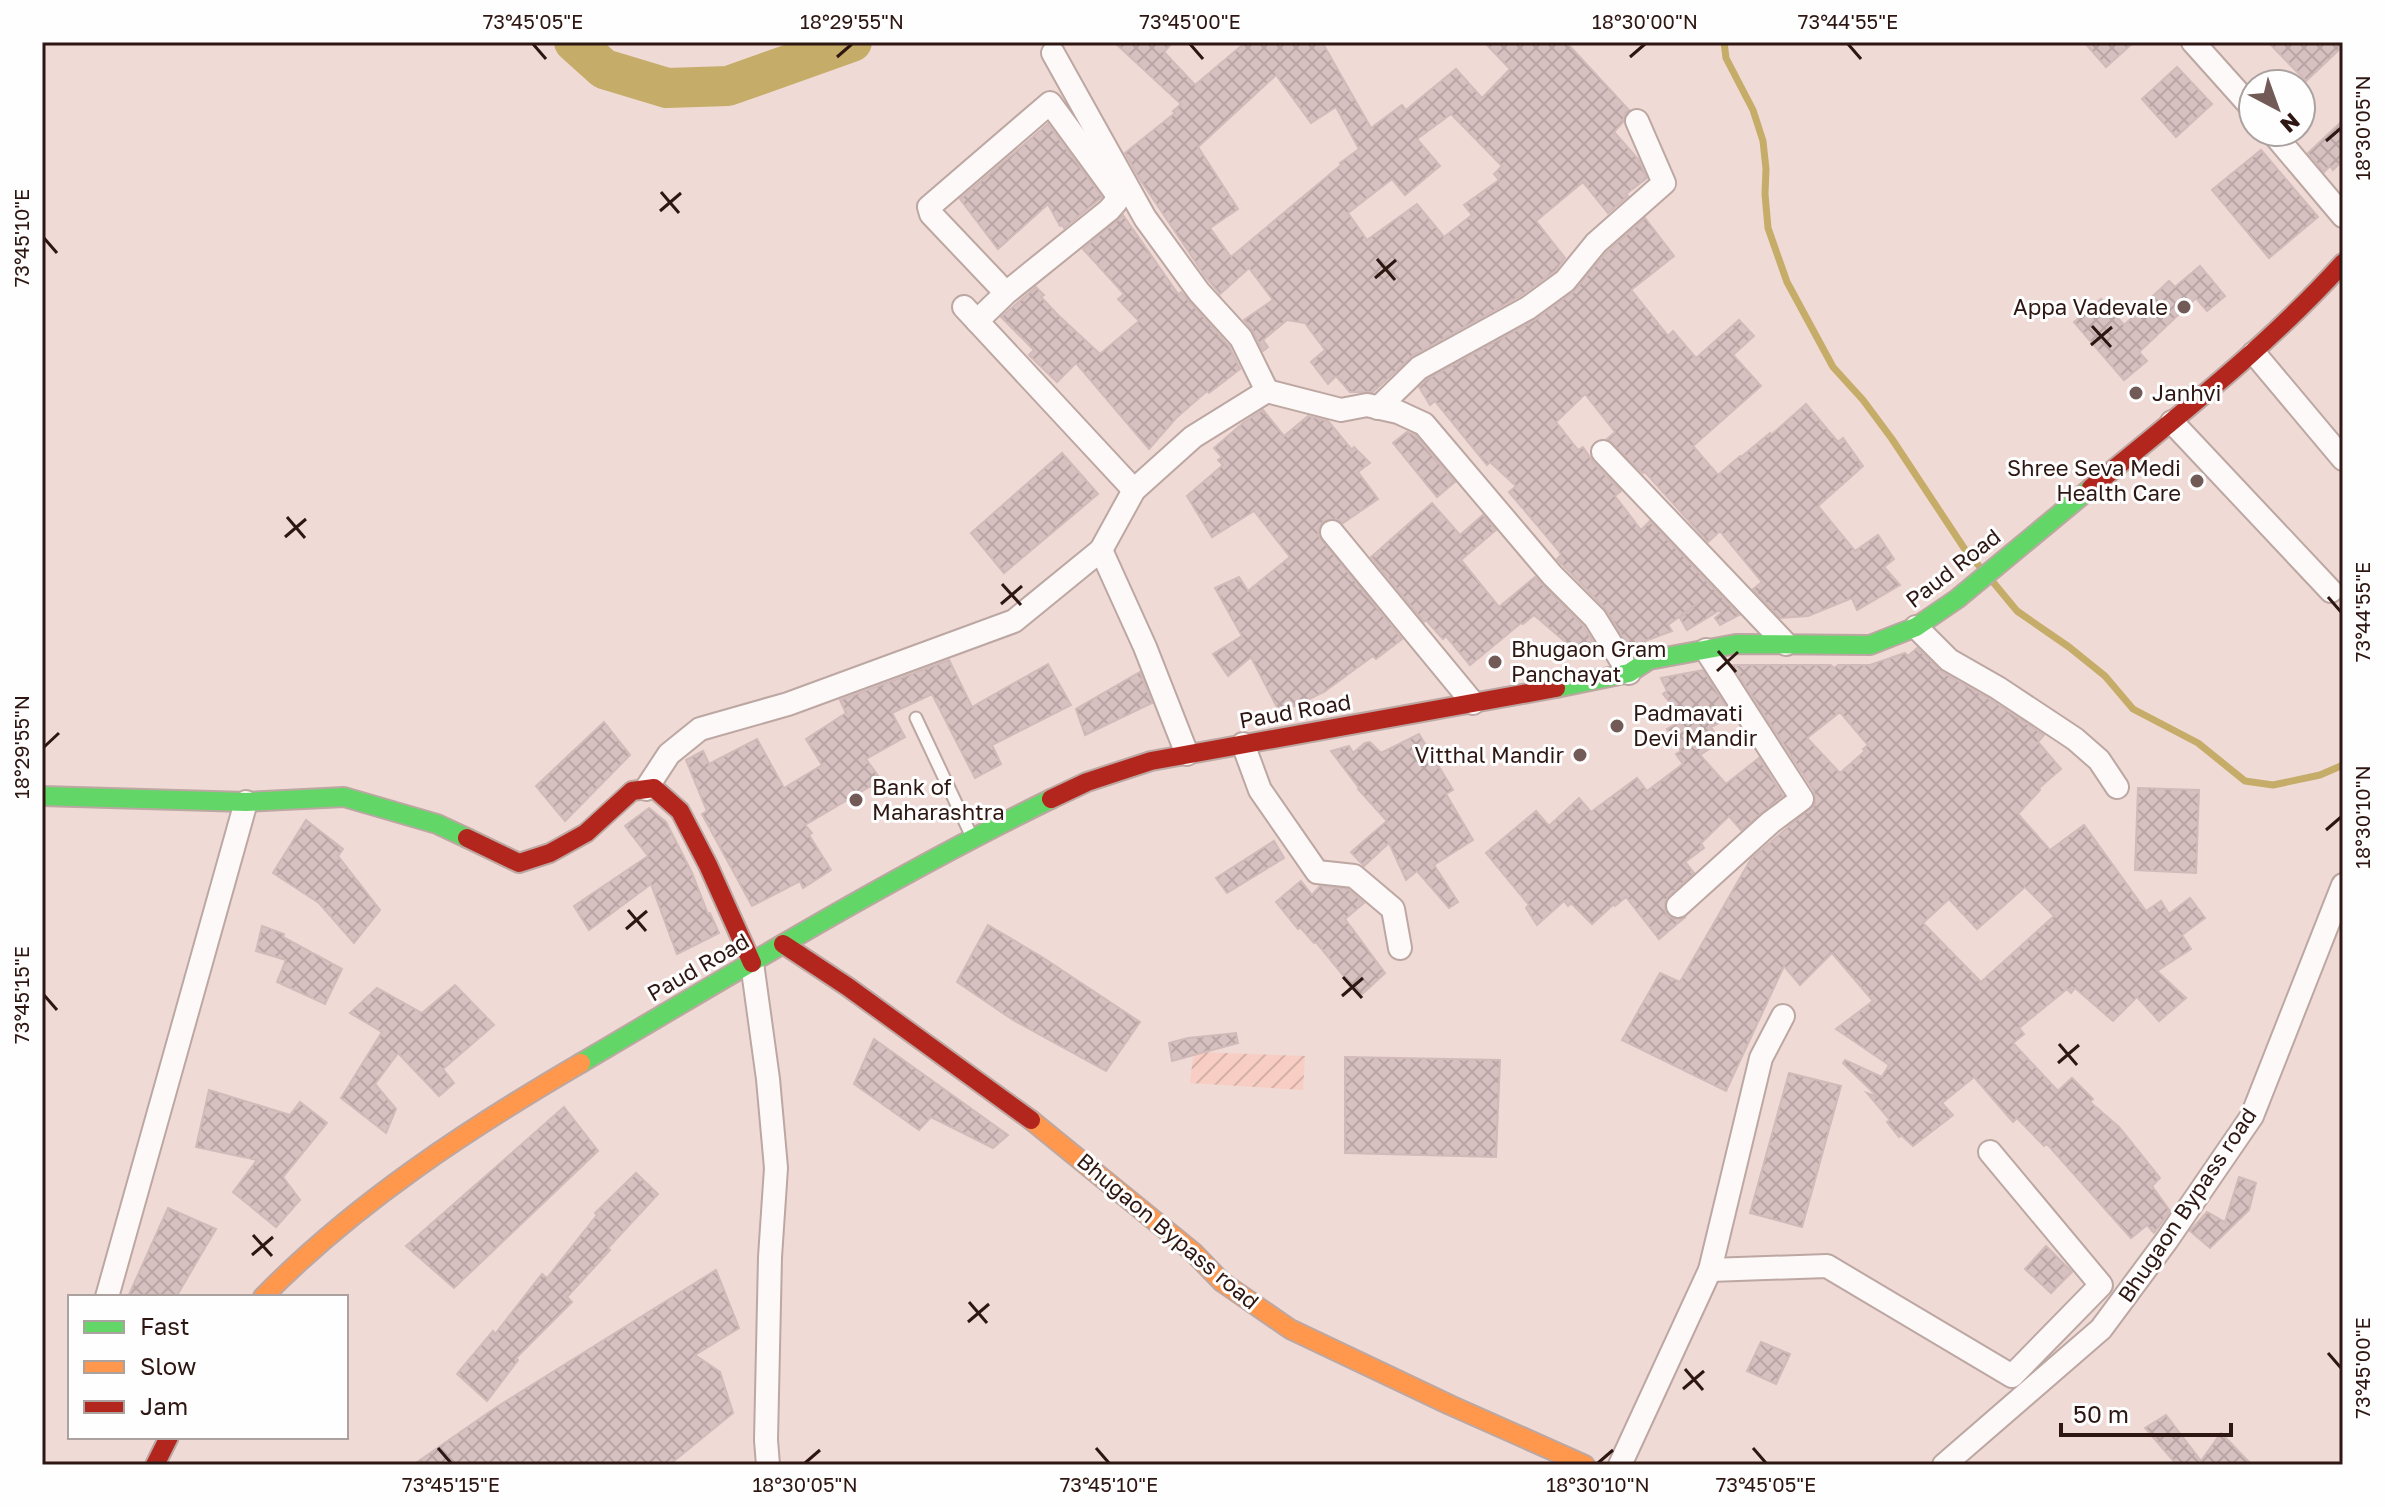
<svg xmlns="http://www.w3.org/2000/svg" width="2385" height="1507" font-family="'Golos Text',sans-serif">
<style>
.industrial{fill:url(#industrial-furrows)}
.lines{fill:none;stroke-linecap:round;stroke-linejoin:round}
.stream{stroke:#c5ad69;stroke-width:7}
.river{stroke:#c5ad69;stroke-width:40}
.building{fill:url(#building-cross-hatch);stroke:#d1bab9;stroke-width:2;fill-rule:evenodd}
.lane-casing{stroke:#bca7a2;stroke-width:15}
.street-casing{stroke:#bca7a2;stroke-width:26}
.fast-casing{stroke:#bca7a2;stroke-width:22}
.slow-casing{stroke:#bca7a2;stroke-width:22}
.jam-casing{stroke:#bca7a2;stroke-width:22}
.lane{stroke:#fdf9f9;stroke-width:11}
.street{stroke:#fdf9f9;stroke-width:22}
.fast{stroke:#63d668;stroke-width:18}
.slow{stroke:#ff974d;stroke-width:18}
.jam{stroke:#b3261e;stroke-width:18}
.ticks{fill:none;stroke:#2e1712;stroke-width:3}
.poi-dot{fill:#725b56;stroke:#fefefe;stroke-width:3}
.labels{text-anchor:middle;stroke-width:6;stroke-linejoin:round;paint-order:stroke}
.poi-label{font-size:22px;fill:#2e1712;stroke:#fefefe;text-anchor:start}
.street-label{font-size:22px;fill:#2e1712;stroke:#fefefe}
.neatline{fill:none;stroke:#2e1712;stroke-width:3}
.ticks-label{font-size:20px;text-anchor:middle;fill:#2e1712}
</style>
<defs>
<pattern id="industrial-furrows" width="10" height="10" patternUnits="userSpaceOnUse" patternTransform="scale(2)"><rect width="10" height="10" fill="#f8cec4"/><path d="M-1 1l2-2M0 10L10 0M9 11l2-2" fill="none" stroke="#d5b0a7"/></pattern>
<pattern id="building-cross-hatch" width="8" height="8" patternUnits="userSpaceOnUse" patternTransform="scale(2)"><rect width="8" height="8" fill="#d7c1c0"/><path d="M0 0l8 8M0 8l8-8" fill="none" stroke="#b9a5a4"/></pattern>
</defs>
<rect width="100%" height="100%" fill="#f0dad5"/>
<!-- industrial -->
<polygon class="industrial" points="1199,1052 1305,1056 1303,1090 1190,1083 1193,1058"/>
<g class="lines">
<!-- stream -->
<g class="stream">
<polyline points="1724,42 1726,58 1753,110 1763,141 1766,169 1765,194 1768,228 1787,282 1833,367 1863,400 1892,439 1966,551 1980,567"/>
<polyline points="1993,582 2017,611 2069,647 2105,676 2133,709 2198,743 2245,781 2273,785 2320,775 2343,765"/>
</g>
<!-- river -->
<polyline class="river" points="574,42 604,69 667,88 728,86 852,42"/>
</g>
<!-- building -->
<g class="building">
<path d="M1114,42h59l-9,10 31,33 51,-43h76l49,86 31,-23 4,5 50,-41 26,29 28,-29 -26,-27h82l63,68 -4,3 -2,9 -9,10 24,27 9,19 -21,16 2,2 -20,17 -25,-31 -47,39 29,37 -10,13 -35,25 -108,60 -39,36h-23l-14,-16 -8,8 -17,-22 14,-12 -20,-27 -18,-3 -24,20 5,7 -5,4 -10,-20 -9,-11 29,-20 -24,-32 -29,26 -15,-18 -66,-98 -14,-25 50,-40 -2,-2 8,-7zM1276,75l35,48 25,-16 23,42 -19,14 1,2 -110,92 -21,-29 28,-19 -40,-62zM1451,114l51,52 -8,8 5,6 -35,25 8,10 -28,22 -27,-33 -50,36 -19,-27 44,-34 13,16 35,-29 -23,-27z"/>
<polygon points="2084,42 2134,42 2106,67"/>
<polygon points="2268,42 2343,42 2343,46 2306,81"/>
<polygon points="2177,67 2212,104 2176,137 2142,99"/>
<polygon points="2343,120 2343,160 2333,170 2330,166 2324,172 2308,153"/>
<polygon points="1048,124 1102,197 1064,228 1062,225 1060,226 1048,204 998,249 960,199"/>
<polygon points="2261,150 2318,217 2269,258 2212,190"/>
<polygon points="1123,215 1178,294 1181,292 1229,346 1240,369 1209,393 1207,391 1176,418 1149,449 1076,363 1057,382 1029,355 1034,350 1001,317 1036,287 1044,295 1041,297 1058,315 1100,354 1139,321 1118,299 1124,294 1083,249"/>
<polygon points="1645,218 1674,256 1631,290 1668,336 1673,331 1696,358 1739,320 1754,336 1733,355 1761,386 1693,446 1718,475 1740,456 1741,457 1770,433 1771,435 1806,404 1838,442 1843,438 1863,466 1818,506 1855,551 1878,535 1894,559 1884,567 1900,585 1857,610 1852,598 1808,616 1780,618 1753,589 1762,582 1720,531 1708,542 1645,472 1643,473 1607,439 1615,432 1585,394 1556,422 1578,450 1583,447 1593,462 1621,491 1615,496 1641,530 1650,521 1739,615 1720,625 1715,618 1721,613 1720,610 1687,630 1680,618 1698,603 1668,625 1672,631 1629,647 1605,608 1557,559 1561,555 1559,551 1509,492 1516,486 1490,462 1487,465 1435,401 1430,405 1419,387 1427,379 1535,320 1573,292 1606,253"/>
<polygon points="2200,266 2225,296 2207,311 2196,298 2139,352 2147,361 2124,380 2074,322 2101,299 2124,325 2154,298 2153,296 2169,281 2175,287"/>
<polygon points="1263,410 1284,436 1308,416 1328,421 1352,450 1354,447 1370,463 1358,472 1378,499 1343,523 1336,519 1324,521 1319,528 1318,535 1402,639 1376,659 1373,656 1324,692 1280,713 1251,657 1228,676 1213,654 1242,636 1215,588 1239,577 1248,591 1290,557 1254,511 1212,537 1187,496 1223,465 1218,460 1222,457 1214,448 1243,423"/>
<polygon points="1407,432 1415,435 1455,482 1437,497 1393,443"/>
<polygon points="1062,453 1098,494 1004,573 971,533"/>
<polygon points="1432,503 1460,535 1483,515 1496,530 1461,560 1499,607 1535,577 1584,627 1599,651 1578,658 1576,651 1534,615 1523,624 1521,623 1470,665 1446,636 1443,639 1426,620 1424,622 1371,557"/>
<path d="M1917,648l25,24 49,28 53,35 -6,7 23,27 -22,19 1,2 -22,24 32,36 34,-25 62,86 15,-10 8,13 21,-16 15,20 -23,17 9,14 -34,22 29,27 -27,23 -22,-24 -24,24 -38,-33 -4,5 -4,-4 -48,39 5,6 -11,9 45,48 14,-13 21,21 -3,3 29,25 41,51 -8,8 18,25 -16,22 -7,-8 -16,13 -84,-94 -3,2 -27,-28 -4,4 -39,-45 -32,26 11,12 -40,31 -12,-11 -2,2 -12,-15 3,-2 -23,-27 11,4 -35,-34 2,-3 37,17 7,-12 -53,-36 37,-28 -41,-48 -32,32 -16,-19 -58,125 -104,-51 38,-67 20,9 71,-123 64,-55 -1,-13 -82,-126h99l3,3 4,-3h32l35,-12 3,3zM1840,712l28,33 -5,4 2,2 -25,22 -33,-35zM2025,887l29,29 -73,66 -58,-59 26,-24 28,30z"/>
<polygon points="949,660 972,707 1048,664 1071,705 992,745 1001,764 975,778 932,694 892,713 905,737 866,759 881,780 805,825 812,833 809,835 831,870 803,888 800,881 752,906 702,814 707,811 686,760 703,751 709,764 757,739 784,788 822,765 806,739 846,713 840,700"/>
<polygon points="1703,670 1732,716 1711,727 1720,742 1700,755 1726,784 1759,758 1783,796 1741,830 1729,816 1701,843 1704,848 1685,862 1694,873 1669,896 1665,902 1665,910 1668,916 1674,919 1684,918 1659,939 1626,897 1615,906 1614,904 1592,924 1571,903 1568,906 1564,901 1537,925 1526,908 1529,905 1486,853 1536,811 1549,826 1579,798 1591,812 1637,778 1647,791 1683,764 1676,754 1681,751 1667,729 1679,722 1667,705 1670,703 1663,694 1667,691 1661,678"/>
<polygon points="1140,672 1152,703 1085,735 1076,709"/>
<polygon points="604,722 630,755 565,821 536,786"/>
<polygon points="1419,734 1453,790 1446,794 1473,840 1434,865 1458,902 1449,908 1417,871 1406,880 1389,843 1364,866 1351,852 1387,821 1358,789 1359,788 1331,751 1349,746 1353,753 1365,743 1370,742 1381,753"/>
<polygon points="2138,788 2199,790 2196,873 2135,870"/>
<polygon points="649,808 666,822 692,873 708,914 710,913 719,933 677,954 651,884 589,930 574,906 648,856 625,826"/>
<polygon points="306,820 343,849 338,856 380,910 354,943 319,903 273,873"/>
<polygon points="1274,841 1284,858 1227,893 1216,878"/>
<polygon points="1301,881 1312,895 1320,886 1348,889 1364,903 1345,919 1385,973 1360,996 1316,942 1314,943 1300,927 1298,929 1276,902"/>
<polygon points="988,925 1042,957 1140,1022 1106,1071 1013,1020 957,982"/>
<polygon points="262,926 284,934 283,937 342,969 325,1004 277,982 286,960 256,951"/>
<polygon points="455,985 494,1025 443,1069 454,1083 439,1096 398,1053 375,1084 396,1109 386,1133 341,1098 382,1032 350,1013 377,988 422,1013"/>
<polygon points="1236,1033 1238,1043 1172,1061 1169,1043 1188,1038"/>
<polygon points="874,1039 1008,1135 993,1148 931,1117 919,1130 854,1084"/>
<polygon points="1345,1057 1500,1060 1496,1157 1345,1153"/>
<polygon points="1789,1073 1841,1086 1802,1227 1750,1213"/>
<polygon points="209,1090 290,1115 300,1102 327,1123 283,1177 300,1200 276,1227 233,1192 257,1160 196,1147"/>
<polygon points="564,1107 598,1151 454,1288 406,1246"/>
<polygon points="636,1173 658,1194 608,1248 610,1250 567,1297 572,1302 516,1358 518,1360 487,1401 457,1374 493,1331 495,1334 542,1274 547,1278 597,1215 595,1213"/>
<polygon points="2239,1177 2256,1183 2249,1210 2210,1248 2190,1231 2207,1212 2225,1222"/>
<polygon points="168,1208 216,1229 176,1297 128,1297"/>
<polygon points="2046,1246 2072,1272 2051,1293 2025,1269"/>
<polygon points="716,1270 739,1328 695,1355 720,1372 733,1413 669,1465 413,1465 495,1408"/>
<polygon points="1761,1342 1790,1354 1776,1384 1747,1371"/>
<polygon points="2166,1415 2201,1461 2221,1433 2252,1465 2177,1465 2145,1428"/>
</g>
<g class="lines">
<defs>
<polyline id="lane" points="916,718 972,837"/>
<g id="street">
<polyline points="2193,42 2253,109"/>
<polyline points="1053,53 1145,218 1199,292 1241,338 1267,391"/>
<polyline points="2272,132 2343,216"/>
<polyline points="964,307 1134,490"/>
<polyline points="977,321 1006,293 1109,210 1116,202 1116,193 1050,103 929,207 931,214 1006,293"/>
<polyline points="2254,353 2343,459"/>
<polyline points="1378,408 1419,368 1528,308 1565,281 1596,243 1664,183 1637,121"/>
<polyline points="2172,422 2331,591"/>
<polyline points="1603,452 1786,644"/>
<polyline points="1332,532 1473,703"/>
<polyline points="1101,550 1134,490 1193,437 1267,391 1341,410 1367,405 1398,412 1424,424 1552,575 1595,618 1629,673"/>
<polyline points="1916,627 1949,660 1998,688 2075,739 2099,760 2117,787"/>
<polyline points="1243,744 1260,790 1317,872 1354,876 1393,909 1400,948"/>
<polyline points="646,789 669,754 700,729 788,704 1014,621 1101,550 1145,647 1187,754"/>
<polyline points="1678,906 1771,822 1802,799 1706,650"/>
<polyline points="752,963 768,1079 776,1168 770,1257 766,1440 768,1465"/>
<polyline points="1710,1270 1827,1266 2012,1376 2101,1285 1990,1152"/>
<polyline points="107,1297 246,802"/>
<polyline points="1620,1465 1710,1270 1761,1058 1783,1016"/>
<polyline points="1944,1465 2101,1329 2167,1240 2252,1116 2343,885"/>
</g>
<g id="fast">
<polyline points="1556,688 1629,673 1649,660 1736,644 1870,645 1916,627 1957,599 2091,488"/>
<polyline points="42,796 246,802 344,797 437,824 467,838"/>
<path d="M581,1063c153,-90 310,-186 470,-264"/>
</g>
<g id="slow">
<polyline points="1031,1120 1193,1252 1222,1282 1290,1329 1450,1405 1585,1465"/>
<path d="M263,1297c92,-94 205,-168 318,-234"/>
</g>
<g id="jam">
<path d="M2091,488c87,-72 176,-141 252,-225"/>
<polyline points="1051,799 1087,782 1151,761 1556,688"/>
<polyline points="467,838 519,863 550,853 586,833 632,791 654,788 680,811 708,865 752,963"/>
<polyline points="783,944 848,987 1031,1120"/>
<polyline points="155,1465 169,1437"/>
</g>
</defs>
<!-- lane casing -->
<use href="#lane" class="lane-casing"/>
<!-- street casing -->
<use href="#street" class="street-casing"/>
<!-- fast casing -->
<use href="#fast" class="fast-casing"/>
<!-- slow casing -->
<use href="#slow" class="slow-casing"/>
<!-- jam casing -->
<use href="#jam" class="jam-casing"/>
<!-- lane -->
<use href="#lane" class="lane"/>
<!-- street -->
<use href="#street" class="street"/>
<!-- fast -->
<use href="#fast" class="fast"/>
<!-- slow -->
<use href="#slow" class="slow"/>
<!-- jam -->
<use href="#jam" class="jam"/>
</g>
<!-- ticks -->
<path class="ticks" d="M533,44l13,15M1190,44l13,15M1848,44l13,15M837,57l15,-13M1630,57l15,-13M2326,141l15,-13M661,192l18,21M660,211l21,-18M44,238l13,15M1377,259l18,21M1375,278l21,-18M2092,326l19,21M2091,345l21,-18M287,517l18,21M285,537l21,-18M1002,584l19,21M2328,597l13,15M1001,604l21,-18M1718,651l18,21M1717,671l21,-19M44,747l15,-14M2326,830l15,-13M628,910l18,21M626,929l21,-18M1343,977l19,21M44,995l13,15M1342,996l21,-18M2059,1044l18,21M2058,1063l21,-18M253,1235l19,21M252,1255l21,-18M969,1302l18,21M968,1322l21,-18M2328,1353l13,15M1685,1369l18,21M1683,1389l21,-18M438,1448l13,15M1096,1448l13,15M1753,1448l13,15M805,1463l15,-13M1598,1463l15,-13"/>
<!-- markers -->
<g class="poi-dot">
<circle cx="2184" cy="307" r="8"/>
<circle cx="2136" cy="393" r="8"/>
<circle cx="2197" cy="481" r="8"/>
<circle cx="1495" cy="662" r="8"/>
<circle cx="1617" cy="726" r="8"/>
<circle cx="1580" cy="755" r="8"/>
<circle cx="856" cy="800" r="8"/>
</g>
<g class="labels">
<!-- poi labels -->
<g class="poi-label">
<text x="2168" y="315" text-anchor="end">Appa Vadevale</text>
<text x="2152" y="401">Janhvi</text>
<text x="2181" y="476" text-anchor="end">Shree Seva Medi<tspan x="2181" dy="25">Health Care</tspan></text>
<text x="1511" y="657">Bhugaon Gram<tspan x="1511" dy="25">Panchayat</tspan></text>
<text x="1633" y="721">Padmavati<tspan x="1633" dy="25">Devi Mandir</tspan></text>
<text x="1564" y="763" text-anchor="end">Vitthal Mandir</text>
<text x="872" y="795">Bank of<tspan x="872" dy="25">Maharashtra</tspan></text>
</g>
<!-- street labels -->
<g class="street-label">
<text transform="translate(1953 568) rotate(-38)" y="8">Paud Road</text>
<text transform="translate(1295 711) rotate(-10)" y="8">Paud Road</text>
<text transform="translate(698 967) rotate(-30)" y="8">Paud Road</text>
<text transform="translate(2187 1205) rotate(-56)" y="8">Bhugaon Bypass road</text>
<text transform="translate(1168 1231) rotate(40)" y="8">Bhugaon Bypass road</text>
</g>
</g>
<!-- border -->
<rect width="2385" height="1507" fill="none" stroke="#fefefe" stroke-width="88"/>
<!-- legend -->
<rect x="68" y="1295" width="280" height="144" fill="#fefefe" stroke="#aba2a0" stroke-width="2"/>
<rect x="84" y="1321" width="40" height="12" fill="#63d668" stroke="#aba2a0" stroke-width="2"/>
<text x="140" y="1335" font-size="24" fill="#2e1712">Fast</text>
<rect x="84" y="1361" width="40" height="12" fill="#ff974d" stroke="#aba2a0" stroke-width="2"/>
<text x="140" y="1375" font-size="24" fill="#2e1712">Slow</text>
<rect x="84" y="1401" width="40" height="12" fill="#b3261e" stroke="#aba2a0" stroke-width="2"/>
<text x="140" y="1415" font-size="24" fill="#2e1712">Jam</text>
<!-- north arrow -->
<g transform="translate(2277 108) rotate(139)"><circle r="38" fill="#fefefe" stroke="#aba2a0" stroke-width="2"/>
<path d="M0-6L14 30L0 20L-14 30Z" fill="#725b56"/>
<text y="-12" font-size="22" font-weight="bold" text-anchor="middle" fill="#2e1712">N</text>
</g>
<!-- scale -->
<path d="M2061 1423v12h170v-12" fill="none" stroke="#2e1712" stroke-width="4"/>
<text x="2073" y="1423" font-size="24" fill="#2e1712" stroke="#fefefe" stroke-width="6" paint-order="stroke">50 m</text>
<rect x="44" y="44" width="2297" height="1419" class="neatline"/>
<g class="ticks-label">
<text x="533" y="29">73°45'05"E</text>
<text x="852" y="29">18°29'55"N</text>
<text x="1190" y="29">73°45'00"E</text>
<text x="1645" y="29">18°30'00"N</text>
<text x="1848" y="29">73°44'55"E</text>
<text transform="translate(2363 128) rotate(-90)" y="7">18°30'05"N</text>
<text transform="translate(22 238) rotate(-90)" y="7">73°45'10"E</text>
<text transform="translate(2363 612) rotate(-90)" y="7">73°44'55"E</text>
<text transform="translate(22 747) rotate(-90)" y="7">18°29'55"N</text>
<text transform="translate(2363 817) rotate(-90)" y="7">18°30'10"N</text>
<text transform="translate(22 995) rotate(-90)" y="7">73°45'15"E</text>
<text transform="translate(2363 1368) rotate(-90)" y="7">73°45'00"E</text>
<text x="451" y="1492">73°45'15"E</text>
<text x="805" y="1492">18°30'05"N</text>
<text x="1109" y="1492">73°45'10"E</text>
<text x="1598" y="1492">18°30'10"N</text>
<text x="1766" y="1492">73°45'05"E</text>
</g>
</svg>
